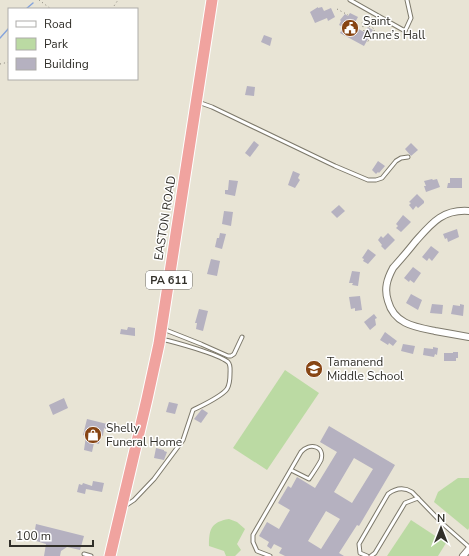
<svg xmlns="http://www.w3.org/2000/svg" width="469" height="556" font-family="'Nunito Sans',sans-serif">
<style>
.green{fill:#bbdaa3}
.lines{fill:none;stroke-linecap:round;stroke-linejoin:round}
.stream{stroke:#85a4dc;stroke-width:1.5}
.building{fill:#b5b1c0;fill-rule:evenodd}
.lane-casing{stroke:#7d796b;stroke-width:5}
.street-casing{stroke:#7d796b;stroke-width:8}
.highway-casing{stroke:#fff;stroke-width:13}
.path{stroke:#848177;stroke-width:1;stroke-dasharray:1 3;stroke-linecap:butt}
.lane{stroke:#fff;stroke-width:3}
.street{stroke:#fff;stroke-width:6}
.highway{stroke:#f0a39f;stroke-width:11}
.labels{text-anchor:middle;stroke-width:3;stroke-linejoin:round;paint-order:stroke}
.shield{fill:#fff;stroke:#6f6d69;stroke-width:1}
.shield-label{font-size:11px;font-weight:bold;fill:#312f29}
.poi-label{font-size:12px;fill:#312f29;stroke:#fff;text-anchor:start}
.street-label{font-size:12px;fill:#312f29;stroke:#fff}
</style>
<rect width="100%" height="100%" fill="#e8e4d5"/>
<!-- green -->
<g class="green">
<polygon points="285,370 319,393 267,470 233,448"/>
<polygon points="458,478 469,478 469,528 468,530 434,502 438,492"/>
<path d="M229,519l8,3 8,7 -8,15 4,6 -6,6h-9l-2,-5 -15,-5c0,-17 2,-24 20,-27z"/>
<polygon points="411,520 446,543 438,556 387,556"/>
</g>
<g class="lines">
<!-- stream -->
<g class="stream">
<polyline points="26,9 33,3"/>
<polyline points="0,38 9,28"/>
</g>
</g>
<!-- building -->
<g class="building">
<polygon points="318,7 318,8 322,7 324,11 331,8 335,17 328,21 327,18 315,23 310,12"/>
<polygon points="350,13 358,17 353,26 364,32 368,27 373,30 364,46 340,33 343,27 339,25 341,21 340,20 345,14 348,16"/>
<polygon points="264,35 272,38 270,46 261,42"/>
<polygon points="247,86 255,87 254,96 245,95"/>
<polygon points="254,141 259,145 250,157 245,153"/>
<polygon points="411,143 418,150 411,156 405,149"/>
<polygon points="378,161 385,166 379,173 378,172 376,174 372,170"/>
<polygon points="293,171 300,174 298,178 300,180 295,188 288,185"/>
<polygon points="450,178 462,178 462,188 447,188 448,183 450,183"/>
<polygon points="432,179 433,180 437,179 440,187 426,192 424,186 426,186 424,181"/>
<polygon points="229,180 238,181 235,196 225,194 225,190 228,190"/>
<polygon points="417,194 424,201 424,203 418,208 416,206 413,210 409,205 411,203 409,202"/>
<polygon points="339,205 345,211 337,218 331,212"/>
<polygon points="224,211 233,212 231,226 222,224"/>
<polygon points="403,215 411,222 401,232 396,228 398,226 396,224"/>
<polygon points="457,229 459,237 448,242 447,238 445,239 443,234"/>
<polygon points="220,233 226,234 222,249 215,247 217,238 219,238"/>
<polygon points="388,233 395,240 385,250 381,246 382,245 378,240 381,236 383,238"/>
<polygon points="431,246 439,252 432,261 429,258 427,261 422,257"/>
<polygon points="368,249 376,255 368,264 363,261 364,259 362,258"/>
<polygon points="211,259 220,261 217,276 207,274"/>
<polygon points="413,267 421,273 414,283 410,280 409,282 404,278"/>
<polygon points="352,271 360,272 358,286 352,285 353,283 349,283"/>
<polygon points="411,294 422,300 418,310 406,303"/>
<polygon points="360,296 362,310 355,311 355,308 351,309 349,297"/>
<polygon points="432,304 443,305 442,314 430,313"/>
<polygon points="460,304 464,305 463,316 451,314 453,305 460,306"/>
<polygon points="199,309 208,311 203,331 196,329 197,323 195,323"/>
<polygon points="374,314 377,318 375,319 376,325 370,330 364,322"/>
<polygon points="128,327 135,328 135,336 120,334 121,329 127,330"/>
<polygon points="385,332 397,341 393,346 389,343 388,345 380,340"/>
<polygon points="403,344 415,346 413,354 401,351"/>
<polygon points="433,347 438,348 437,355 435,354 434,357 423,355 424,348 433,349"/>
<polygon points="453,352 458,352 458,358 456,358 456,361 444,361 444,353 453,353"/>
<polygon points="64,398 68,408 53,415 49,405"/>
<polygon points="169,402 178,404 175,414 166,412"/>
<polygon points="202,409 208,413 201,423 194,419"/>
<polygon points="87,419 107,424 106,429 104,428 103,436 101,435 99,444 94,443 92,452 84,450 86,436 83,435"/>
<path d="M329,426l66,39 -36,61 -2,-1 -18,28 5,3h-59l-6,-3 3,-5 -8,-4 -3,5 -4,-3 2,-4 -10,-6 8,-14 12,7 11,-19 -12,-7 10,-17 3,2 6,-11 18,11 22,-36 -17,-10zM354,458l19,11 -21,34 -18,-11zM326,511l14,8 -19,30 -13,-8z"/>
<polygon points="156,448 164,450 164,451 167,452 164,460 154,458"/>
<polygon points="93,481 104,483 102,492 86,489 85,494 77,492 79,484 82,485 83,483 92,486"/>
<polygon points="36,524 84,536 80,550 67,547 61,551 60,556 44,556 46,544 33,540"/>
</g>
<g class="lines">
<defs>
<g id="lane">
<polyline points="350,0 405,31 411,18 407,0"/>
<polyline points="198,102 212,107 335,166 368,180 376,180 382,178 396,161 401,158 408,157"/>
<polyline points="163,329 201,344 228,356 231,356 234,354 242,337"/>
<path d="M125,506l9,-6 20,-21 29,-39 10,-30c10,-5 28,-13 34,-21 3,-5 3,-11 3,-15 0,-4 1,-9 -2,-12 -10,-8 -53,-20 -67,-23"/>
<polyline points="84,554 91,556"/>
<path d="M270,556l-13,-5 -4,-9v-7l48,-83c9,-10 24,-6 20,8 -3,6 -8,13 -12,19l-18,-9"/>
<path d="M367,556l-7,-3 -1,-9 29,-50c8,-6 16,-7 24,-2l31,32 26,23"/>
<polyline points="371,556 375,553 405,503 418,498"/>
</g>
<g id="street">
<path d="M469,211c-27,-2 -38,13 -54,31 -7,9 -15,18 -22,26 -6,11 -9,21 -5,33 6,23 27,26 47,30 11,2 23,4 34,6"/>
<polyline points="463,556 469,549"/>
</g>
<polyline id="highway" points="110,556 147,399 159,344 212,0"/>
</defs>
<!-- lane casing -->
<use href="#lane" class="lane-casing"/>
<!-- street casing -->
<use href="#street" class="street-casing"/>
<!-- highway casing -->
<use href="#highway" class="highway-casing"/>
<!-- path -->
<g class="path">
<polyline points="39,0 51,9"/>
<polyline points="112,9 118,0"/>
<polyline points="337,9 348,15"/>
<polyline points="364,20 367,25 375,29 367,43"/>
<polyline points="364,31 362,23 366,15"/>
<polyline points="0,64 9,62"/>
</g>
<!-- lane -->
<use href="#lane" class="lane"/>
<!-- street -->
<use href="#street" class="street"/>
<!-- highway -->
<use href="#highway" class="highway"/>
</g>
<!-- icons -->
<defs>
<symbol id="civic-disc" viewBox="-11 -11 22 22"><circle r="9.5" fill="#874514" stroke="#fff"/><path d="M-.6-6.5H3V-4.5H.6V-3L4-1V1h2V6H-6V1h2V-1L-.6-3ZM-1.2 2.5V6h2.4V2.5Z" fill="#fff"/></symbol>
<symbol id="school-disc" viewBox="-11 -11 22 22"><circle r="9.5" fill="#874514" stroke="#fff"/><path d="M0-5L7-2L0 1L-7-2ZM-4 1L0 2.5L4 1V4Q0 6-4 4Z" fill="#fff"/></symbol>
<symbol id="shop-disc" viewBox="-11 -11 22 22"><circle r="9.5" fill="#874514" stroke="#fff"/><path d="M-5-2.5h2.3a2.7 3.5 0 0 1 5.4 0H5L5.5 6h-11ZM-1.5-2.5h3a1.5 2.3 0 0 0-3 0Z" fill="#fff"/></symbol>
</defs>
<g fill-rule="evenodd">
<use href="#civic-disc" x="340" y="18" width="20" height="20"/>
<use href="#school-disc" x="304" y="359" width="20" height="20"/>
<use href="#shop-disc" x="83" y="425" width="20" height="20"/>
</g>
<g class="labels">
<!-- shield labels -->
<rect class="shield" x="146" y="271" width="46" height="18" rx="3"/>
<g class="shield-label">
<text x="169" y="284">PA 611</text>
</g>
<!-- poi labels -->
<g class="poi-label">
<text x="363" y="25">Saint<tspan x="363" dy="14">Anne’s Hall</tspan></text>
<text x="327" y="366">Tamanend<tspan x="327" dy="14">Middle School</tspan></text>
<text x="106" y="432">Shelly<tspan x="106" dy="14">Funeral Home</tspan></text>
</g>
<!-- street labels -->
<g class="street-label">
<text transform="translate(165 218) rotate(-81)" y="4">EASTON ROAD</text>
</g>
</g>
<!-- legend -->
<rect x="8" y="8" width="130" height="72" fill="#ffffff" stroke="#adaca9"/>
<rect x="16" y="21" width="20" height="6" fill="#ffffff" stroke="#adaca9"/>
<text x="44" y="28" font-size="12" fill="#312f29">Road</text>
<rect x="16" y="38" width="20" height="12" fill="#bbdaa3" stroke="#adaca9"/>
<text x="44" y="48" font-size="12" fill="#312f29">Park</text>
<rect x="16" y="58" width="20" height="12" fill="#b5b1c0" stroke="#adaca9"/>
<text x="44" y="68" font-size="12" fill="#312f29">Building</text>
<!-- north arrow -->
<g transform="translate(441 528)" stroke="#ffffff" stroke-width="3" paint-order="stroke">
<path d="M0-3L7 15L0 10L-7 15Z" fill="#312f29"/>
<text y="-6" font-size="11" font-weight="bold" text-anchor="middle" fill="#312f29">N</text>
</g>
<!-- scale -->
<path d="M10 540v6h83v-6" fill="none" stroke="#312f29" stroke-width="2"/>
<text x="16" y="540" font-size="12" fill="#312f29" stroke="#ffffff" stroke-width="3" paint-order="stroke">100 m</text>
</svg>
